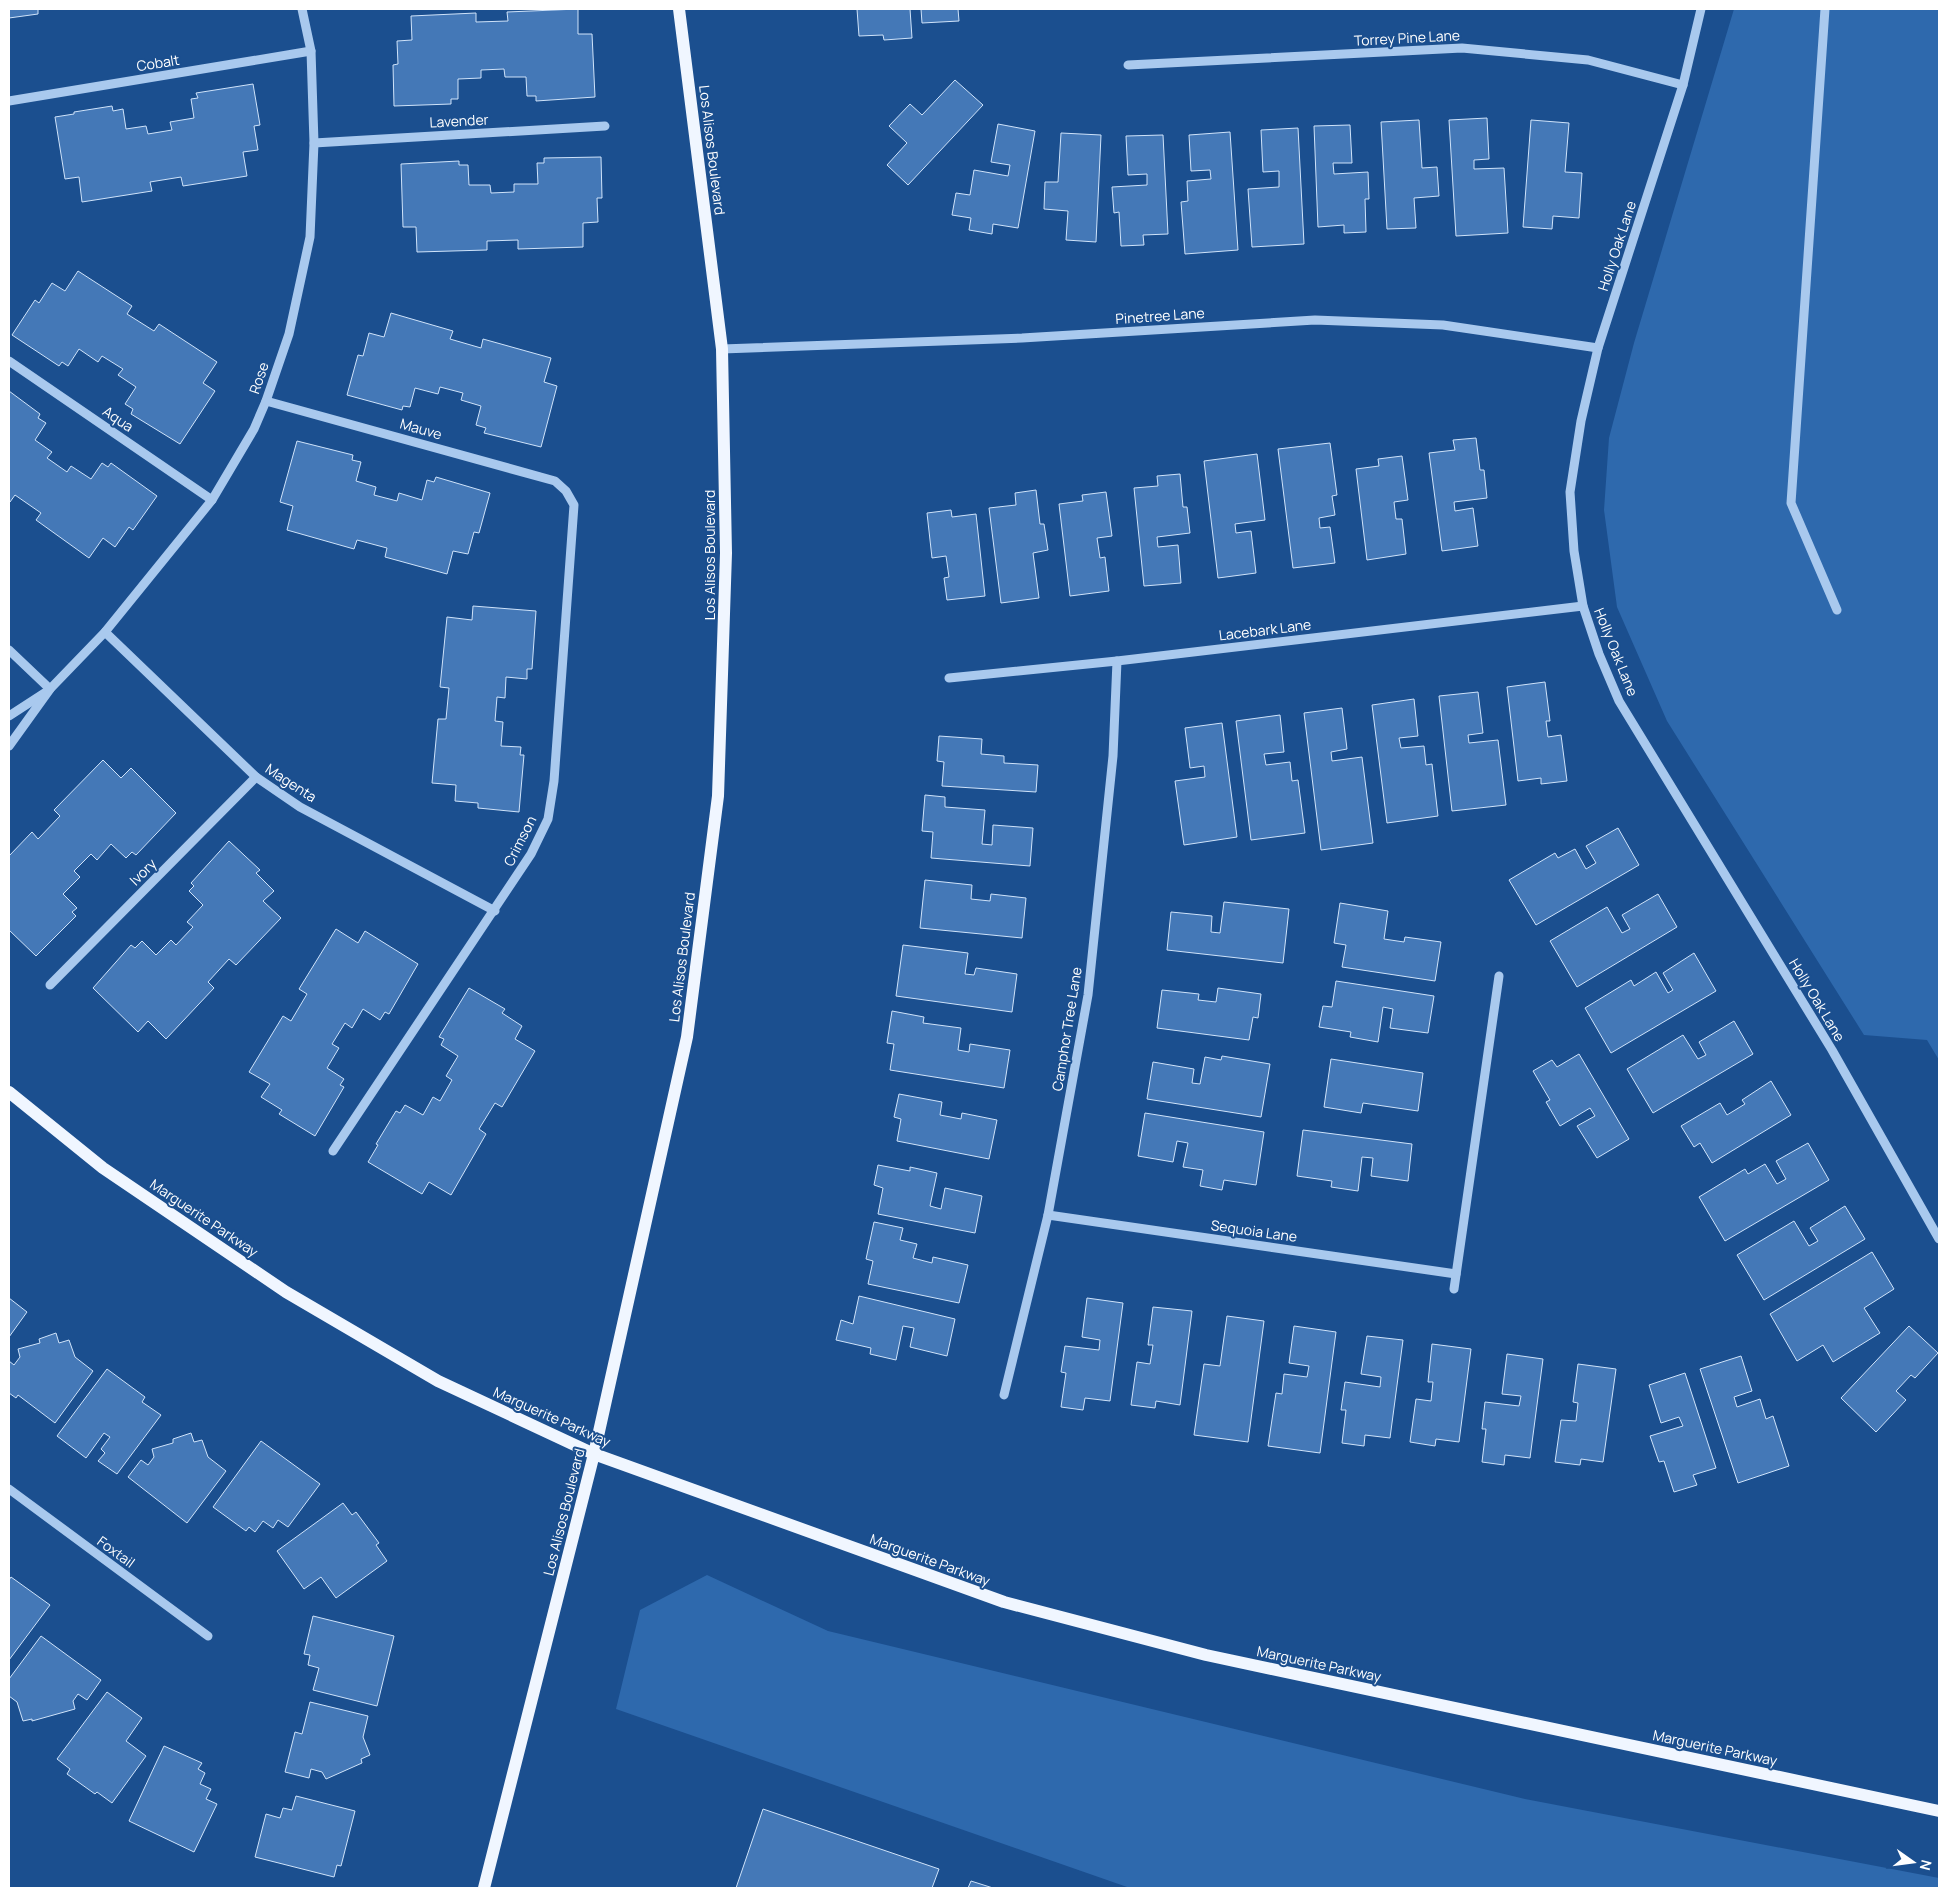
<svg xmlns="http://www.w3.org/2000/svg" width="1948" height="1897" font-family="Manrope,sans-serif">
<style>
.green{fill:#2e69ad}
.building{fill:#4478b7;stroke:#cfe3fa}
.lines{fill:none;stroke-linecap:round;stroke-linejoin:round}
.minor{stroke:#a9c9ee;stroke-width:9}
.major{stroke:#f0f6ff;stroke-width:12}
.labels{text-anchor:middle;stroke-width:4;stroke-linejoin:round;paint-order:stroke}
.street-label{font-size:14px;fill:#fff;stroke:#1b4f8f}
</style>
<rect width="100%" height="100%" fill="#1b4f8f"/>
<!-- green -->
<g class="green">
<polygon points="1734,9 1939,9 1939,1060 1927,1040 1864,1035 1667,721 1617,607 1604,510 1609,438 1634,343"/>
<polygon points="707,1575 828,1631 1525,1799 1939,1878 1939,1888 1130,1888 616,1709 640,1610"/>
</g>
<!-- building -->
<g class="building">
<polygon points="9,9 38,9 38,14 9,18"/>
<polygon points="578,9 578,34 592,34 595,97 536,101 536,96 527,96 526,77 505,77 504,69 481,70 481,78 458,79 458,99 451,99 451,104 394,106 393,65 398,64 397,41 412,40 411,16 476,13 476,22 508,21 507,12"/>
<polygon points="857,9 910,9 912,38 884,40 883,35 859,36"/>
<polygon points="921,9 958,9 959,21 922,23"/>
<polygon points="955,80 983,105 908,185 887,165 907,143 889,126 910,104 922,115"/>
<polygon points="253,84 260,125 254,126 258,150 243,152 247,176 183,186 181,177 150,182 152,191 82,202 79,177 65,179 55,117 74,114 74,112 112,106 113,111 123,109 126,129 146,126 148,134 172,130 170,122 194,118 191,99 198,98 196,93"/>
<polygon points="1487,118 1489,159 1474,160 1474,169 1504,168 1508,233 1456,236 1449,120"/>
<polygon points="1419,120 1422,168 1437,167 1439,196 1414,198 1416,228 1387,229 1381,122"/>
<polygon points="1531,120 1569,123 1565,172 1582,173 1579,218 1553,216 1552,229 1523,227"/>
<polygon points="998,124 1035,131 1018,228 993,224 992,234 969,230 971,218 952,215 956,193 970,195 974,170 1008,176 1010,165 991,162"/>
<polygon points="1350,125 1352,163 1333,163 1334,174 1368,172 1369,199 1365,199 1366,232 1344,233 1344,225 1318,227 1314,126"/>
<polygon points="1298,128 1304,244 1252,247 1248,189 1279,187 1279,171 1263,172 1261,130"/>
<polygon points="1230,132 1238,250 1185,254 1181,202 1188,201 1187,181 1211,179 1210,170 1191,171 1189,135"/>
<polygon points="1061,133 1101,135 1096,242 1066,240 1068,211 1044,209 1045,182 1058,182"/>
<polygon points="1163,135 1168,234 1143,235 1144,245 1121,246 1119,212 1114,213 1112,187 1147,185 1147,174 1128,175 1126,136"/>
<polygon points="601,157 602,198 597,198 598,222 583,223 583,247 518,249 518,240 487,241 487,250 417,252 416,227 403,227 401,164 459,161 459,165 468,165 469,185 490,185 491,193 514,192 514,184 538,184 537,163 544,163 544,158"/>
<polygon points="78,271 132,306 127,314 154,331 159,324 217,362 203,383 215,391 180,444 131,414 133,409 125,404 136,387 118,375 123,369 102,356 98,362 79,349 68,366 62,362 59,366 12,335 35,300 39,303 52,283 65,291"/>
<polygon points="391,313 453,331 450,339 481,348 483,339 551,358 544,382 557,386 541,447 484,433 486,428 476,425 481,406 461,400 463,393 440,387 438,394 415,388 410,407 403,406 402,410 347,395 358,355 363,356 369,333 384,337"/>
<polygon points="9,391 40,414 38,418 46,423 35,440 52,452 47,458 67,472 71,466 91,479 102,463 108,467 111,463 157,496 133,530 129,527 115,547 103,538 89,558 36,520 41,513 15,495 10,502 9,501"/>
<polygon points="1476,438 1480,470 1484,470 1487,498 1454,502 1455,511 1473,508 1478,546 1442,551 1429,453 1455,450 1453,440"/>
<polygon points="297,441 353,455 352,460 361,462 356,481 376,487 374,495 397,501 399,493 422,500 427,480 434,482 436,477 490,493 479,533 474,532 468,554 453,551 447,574 385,557 387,548 357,540 354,549 287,530 293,506 280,502"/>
<polygon points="1330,443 1337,495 1332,496 1335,515 1319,518 1320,528 1330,527 1335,563 1293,568 1278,449"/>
<polygon points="1257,454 1265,520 1235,524 1236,533 1251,531 1256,573 1218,578 1204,461"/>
<polygon points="1402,456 1408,500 1394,502 1396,519 1402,519 1406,554 1367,560 1356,469 1379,466 1378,459"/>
<polygon points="1180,474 1183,507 1187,507 1190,533 1157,537 1158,547 1178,545 1181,583 1144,586 1134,488 1158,486 1157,476"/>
<polygon points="1036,490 1040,524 1044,524 1048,550 1033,553 1039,598 1001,603 989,508 1016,505 1015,493"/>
<polygon points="1106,492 1112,536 1097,538 1100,558 1105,557 1109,591 1070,596 1059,504 1083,501 1082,495"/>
<polygon points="951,510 952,517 976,514 985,596 947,600 944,578 949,577 946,556 932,558 927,513"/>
<polygon points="473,606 536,611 532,669 527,669 527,679 506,677 505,698 497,697 495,721 503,722 501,746 521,747 520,755 524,755 519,812 478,808 478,803 455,801 456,785 432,783 438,719 446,719 449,688 440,687 447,617 472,620"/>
<polygon points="1545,682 1550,721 1546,721 1548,737 1561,735 1567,781 1541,784 1541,778 1518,781 1507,687"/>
<polygon points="1478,692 1483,733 1468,735 1469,743 1498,740 1506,805 1452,811 1439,696"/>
<polygon points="1414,699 1418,736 1399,738 1401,748 1424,746 1426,765 1432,764 1438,816 1387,823 1372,705"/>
<polygon points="1342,708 1347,749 1331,752 1332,761 1362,757 1373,843 1321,850 1304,713"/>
<polygon points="1280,715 1284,752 1264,754 1266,765 1290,762 1292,781 1298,780 1305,833 1251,840 1236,721"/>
<polygon points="1222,723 1237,837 1184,845 1175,781 1205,777 1204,766 1190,768 1185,728"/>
<polygon points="939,736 982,739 981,754 1004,756 1004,763 1038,765 1036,792 942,786 944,762 937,761"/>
<polygon points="103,760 121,778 131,768 176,813 136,855 132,852 126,858 111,844 97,860 91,854 74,871 80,877 63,894 77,908 72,912 76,916 36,956 9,930 9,856 32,832 38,839 60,816 54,810"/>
<polygon points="925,795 945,797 945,807 985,810 982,844 992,845 993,825 1033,828 1030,866 931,858 933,832 922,831"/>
<polygon points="1618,828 1639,865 1536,925 1509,880 1555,853 1558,858 1575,849 1586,869 1596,863 1586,846"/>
<polygon points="229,841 260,870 256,873 274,891 263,901 281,918 236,965 229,959 208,982 214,988 166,1039 148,1021 138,1032 93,988 131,945 135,948 142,941 156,955 171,940 176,945 193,927 187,922 203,905 189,891 194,886 191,883"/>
<polygon points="925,880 972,885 971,899 990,901 991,894 1026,898 1022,938 920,928"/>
<polygon points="1658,894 1677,927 1577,987 1550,941 1607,907 1622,933 1630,929 1622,915"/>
<polygon points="1224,902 1289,909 1283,963 1167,950 1171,912 1212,916 1211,932 1220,933"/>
<polygon points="1340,903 1388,911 1384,939 1404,942 1405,937 1441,942 1435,981 1342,967 1346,945 1334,943"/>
<polygon points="336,929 358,943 365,931 418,964 389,1014 385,1012 380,1020 363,1009 352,1028 345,1023 332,1044 339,1048 327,1068 344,1079 340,1085 344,1087 315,1136 279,1114 282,1110 261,1097 270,1084 249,1072 283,1016 291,1021 307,994 299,989"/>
<polygon points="903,945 968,953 965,974 974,975 976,968 1017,974 1012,1012 896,996"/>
<polygon points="1694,953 1716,991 1611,1053 1585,1008 1631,980 1634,986 1656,972 1668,993 1673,990 1663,973"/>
<polygon points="1336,981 1434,996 1428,1033 1390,1028 1393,1009 1383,1007 1378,1042 1350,1037 1351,1032 1319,1027 1323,1006 1332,1007"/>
<polygon points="469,988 505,1009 502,1013 522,1026 515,1039 535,1051 502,1107 495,1103 479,1129 486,1134 451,1195 429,1182 422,1194 368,1162 378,1145 376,1144 396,1111 400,1113 405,1105 423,1115 433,1097 440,1101 452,1080 446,1076 458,1056 441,1045 444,1039 439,1037"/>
<polygon points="1218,988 1261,994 1258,1018 1253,1017 1249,1040 1157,1028 1162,990 1199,994 1198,1000 1216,1002"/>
<polygon points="892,1011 924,1017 923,1023 961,1028 958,1050 969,1052 970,1044 1010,1050 1004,1088 890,1070 894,1044 887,1043"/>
<polygon points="1734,1021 1753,1054 1653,1113 1627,1069 1683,1035 1698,1059 1706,1055 1699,1042"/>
<polygon points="1579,1054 1629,1139 1597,1158 1577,1126 1595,1116 1590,1108 1560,1126 1546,1102 1550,1100 1533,1071 1552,1060 1557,1067"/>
<polygon points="1222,1056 1270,1064 1261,1117 1147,1099 1153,1062 1194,1069 1192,1083 1200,1084 1205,1057 1221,1060"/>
<polygon points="1331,1059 1423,1073 1418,1111 1363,1103 1361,1113 1324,1107"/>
<polygon points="1771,1081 1791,1115 1712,1163 1700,1143 1694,1147 1681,1126 1720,1103 1727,1115 1745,1104 1742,1100"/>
<polygon points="899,1094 942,1102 940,1115 961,1119 962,1113 997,1120 989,1159 897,1141 901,1119 894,1117"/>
<polygon points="1145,1113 1264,1132 1256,1185 1224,1180 1222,1190 1200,1186 1203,1170 1183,1167 1188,1143 1177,1141 1173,1162 1138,1156"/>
<polygon points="1303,1130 1412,1144 1408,1181 1371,1176 1373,1158 1362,1157 1358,1191 1331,1187 1332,1181 1297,1176"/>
<polygon points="1808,1143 1829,1180 1725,1241 1699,1197 1745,1169 1748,1174 1765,1164 1777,1184 1786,1179 1776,1161"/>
<polygon points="878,1165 910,1171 910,1167 937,1173 930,1206 941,1209 945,1188 982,1196 975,1233 878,1214 883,1188 874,1185"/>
<polygon points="1845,1206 1865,1239 1764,1300 1737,1255 1794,1221 1809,1246 1818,1241 1810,1228"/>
<polygon points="874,1222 903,1228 900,1240 917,1244 913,1258 932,1263 933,1257 968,1265 959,1303 868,1284 873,1261 866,1259"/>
<polygon points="1872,1252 1894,1289 1864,1308 1880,1333 1833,1362 1823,1345 1797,1361 1770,1314"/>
<polygon points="859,1296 955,1319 947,1356 910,1347 914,1328 903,1326 896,1360 870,1354 871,1348 836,1340 841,1320 853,1324"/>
<polygon points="9,1298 27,1312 9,1337"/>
<polygon points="1087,1298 1123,1303 1110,1401 1085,1398 1083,1410 1061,1407 1066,1373 1061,1372 1065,1346 1099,1350 1100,1340 1082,1337"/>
<polygon points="1153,1307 1192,1311 1180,1405 1156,1401 1155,1408 1131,1405 1137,1362 1150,1364 1153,1345 1148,1345"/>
<polygon points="1227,1316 1264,1321 1248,1442 1194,1435 1204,1364 1220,1366"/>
<polygon points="1294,1326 1336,1332 1320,1453 1268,1446 1276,1393 1282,1394 1284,1374 1307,1377 1309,1366 1289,1363"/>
<polygon points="1909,1326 1938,1353 1915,1378 1911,1375 1896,1391 1906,1400 1876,1432 1841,1398"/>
<polygon points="56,1333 59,1343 69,1340 75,1357 93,1371 55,1423 18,1395 16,1398 9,1393 9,1361 14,1365 20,1357 18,1349 40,1343 39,1339"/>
<polygon points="1367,1336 1403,1340 1390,1438 1365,1435 1364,1446 1342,1443 1346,1410 1341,1410 1345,1382 1380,1387 1381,1377 1361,1374"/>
<polygon points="1432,1344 1471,1349 1459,1442 1436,1439 1435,1446 1410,1442 1416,1399 1431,1401 1433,1382 1428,1382"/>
<polygon points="1507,1354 1543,1359 1530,1458 1505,1455 1504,1465 1482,1462 1486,1429 1482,1429 1485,1402 1519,1406 1521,1396 1502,1394"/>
<polygon points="1741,1356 1752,1391 1734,1397 1737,1407 1760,1399 1766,1419 1773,1416 1789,1466 1738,1483 1700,1369"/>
<polygon points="1578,1364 1616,1369 1603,1462 1581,1459 1580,1465 1555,1462 1561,1420 1576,1421 1578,1403 1573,1402"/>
<polygon points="107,1369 145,1397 142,1402 161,1415 117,1474 98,1461 105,1453 101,1449 110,1437 104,1433 86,1458 57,1436"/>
<polygon points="1685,1373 1716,1468 1693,1475 1697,1485 1674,1492 1664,1461 1659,1462 1650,1436 1683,1426 1679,1417 1661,1423 1649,1385"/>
<polygon points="191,1433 194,1442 202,1440 208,1457 226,1471 187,1523 128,1477 141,1460 148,1465 154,1457 152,1449 173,1443 173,1439"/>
<polygon points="261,1441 320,1484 288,1527 278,1520 273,1528 263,1521 255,1532 249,1527 246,1531 213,1507"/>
<polygon points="343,1503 352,1515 356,1512 379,1543 376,1545 387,1561 336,1598 321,1577 304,1589 277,1551"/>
<polygon points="11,1577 50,1605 9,1660 9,1580"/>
<polygon points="313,1616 394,1636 377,1706 313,1690 319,1668 308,1665 310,1655 304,1654"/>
<polygon points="41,1636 101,1680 87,1700 78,1694 73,1701 75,1709 32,1721 32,1719 23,1721 17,1702 9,1696 9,1679"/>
<polygon points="107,1692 142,1718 126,1741 146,1756 112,1803 97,1792 95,1794 67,1774 70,1769 57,1759"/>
<polygon points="310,1702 368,1716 363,1737 370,1755 361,1759 362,1763 326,1779 322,1772 311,1769 309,1778 285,1772 295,1732 302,1734"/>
<polygon points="164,1746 202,1763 198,1769 205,1773 200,1784 211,1789 206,1799 217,1804 194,1852 129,1821"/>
<polygon points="296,1796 355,1811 341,1866 337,1865 334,1877 255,1857 266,1814 280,1818 283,1808 292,1810"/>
<polygon points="763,1809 939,1869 932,1888 736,1888"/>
<polygon points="971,1881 993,1888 968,1888"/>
</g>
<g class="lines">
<!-- minor -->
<g class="minor">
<polyline points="1701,9 1683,85 1598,348 1581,421 1570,492 1574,551 1583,606 1599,654 1619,701 1832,1050 1939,1239"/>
<polyline points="1825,9 1791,503 1837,610"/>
<polyline points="1128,65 1462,48 1588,60 1683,85"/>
<polyline points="9,101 311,51"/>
<polyline points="314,143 605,126"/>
<polyline points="722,349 1022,338 1315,320 1443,325 1598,348"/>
<polyline points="9,361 212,500"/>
<polyline points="266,401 555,481 566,491 574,505 554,781 548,819 531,854 333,1151"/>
<polyline points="105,632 256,777 300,807 495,911"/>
<polyline points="9,650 50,689"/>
<polyline points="949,678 1117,661 1583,606"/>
<polyline points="9,716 46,692"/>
<polyline points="9,746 50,689 105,632 212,500 254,429 266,401 289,334 310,237 314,143 311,51 302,9"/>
<polyline points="50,985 256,777"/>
<polyline points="1048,1215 1456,1274"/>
<polyline points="1454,1289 1499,976"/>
<polyline points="1004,1395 1048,1215 1088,995 1113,756 1117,661"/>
<polyline points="9,1489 208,1636"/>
</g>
<!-- major -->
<g class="major">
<polyline points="9,1092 103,1168 286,1292 438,1381 594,1454 1004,1602 1206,1655 1939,1811"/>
<polyline points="484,1888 594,1454 687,1037 718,796 726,553 722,349 679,9"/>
</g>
</g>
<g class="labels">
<!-- street labels -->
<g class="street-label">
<text transform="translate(1407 38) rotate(-3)" y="5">Torrey Pine Lane</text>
<text transform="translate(158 63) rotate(-9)" y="5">Cobalt</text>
<text transform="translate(459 121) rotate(-3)" y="5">Lavender</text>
<text transform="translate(712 150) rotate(83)" y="5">Los Alisos Boulevard</text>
<text transform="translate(1617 246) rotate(-72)" y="5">Holly Oak Lane</text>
<text transform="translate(1160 316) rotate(-4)" y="5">Pinetree Lane</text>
<text transform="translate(259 378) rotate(-71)" y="5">Rose</text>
<text transform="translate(118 419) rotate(34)" y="5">Aqua</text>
<text transform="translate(421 429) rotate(16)" y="5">Mauve</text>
<text transform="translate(710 555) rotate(-90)" y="5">Los Alisos Boulevard</text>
<text transform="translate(1265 630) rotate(-7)" y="5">Lacebark Lane</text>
<text transform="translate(1616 652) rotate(68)" y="5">Holly Oak Lane</text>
<text transform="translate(291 783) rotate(33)" y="5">Magenta</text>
<text transform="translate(520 841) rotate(-63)" y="5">Crimson</text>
<text transform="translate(143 872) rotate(-45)" y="5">Ivory</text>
<text transform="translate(682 957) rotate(-83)" y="5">Los Alisos Boulevard</text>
<text transform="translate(1817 1000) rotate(59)" y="5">Holly Oak Lane</text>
<text transform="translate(1067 1029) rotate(-81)" y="5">Camphor Tree Lane</text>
<text transform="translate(204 1218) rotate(34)" y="5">Marguerite Parkway</text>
<text transform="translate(1254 1231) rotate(8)" y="5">Sequoia Lane</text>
<text transform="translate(552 1417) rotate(24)" y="5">Marguerite Parkway</text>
<text transform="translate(564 1512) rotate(-76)" y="5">Los Alisos Boulevard</text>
<text transform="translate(116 1552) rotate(36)" y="5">Foxtail</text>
<text transform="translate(930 1560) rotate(20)" y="5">Marguerite Parkway</text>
<text transform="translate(1319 1664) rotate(12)" y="5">Marguerite Parkway</text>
<text transform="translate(1715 1748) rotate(12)" y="5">Marguerite Parkway</text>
</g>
</g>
<!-- border -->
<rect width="1948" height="1897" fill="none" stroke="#ffffff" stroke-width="20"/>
<!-- north arrow -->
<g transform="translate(1913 1862) rotate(104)" stroke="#1b4f8f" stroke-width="4" paint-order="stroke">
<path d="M0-4L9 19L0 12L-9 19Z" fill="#ffffff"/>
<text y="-8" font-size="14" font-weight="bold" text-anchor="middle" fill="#ffffff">N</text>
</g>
</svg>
